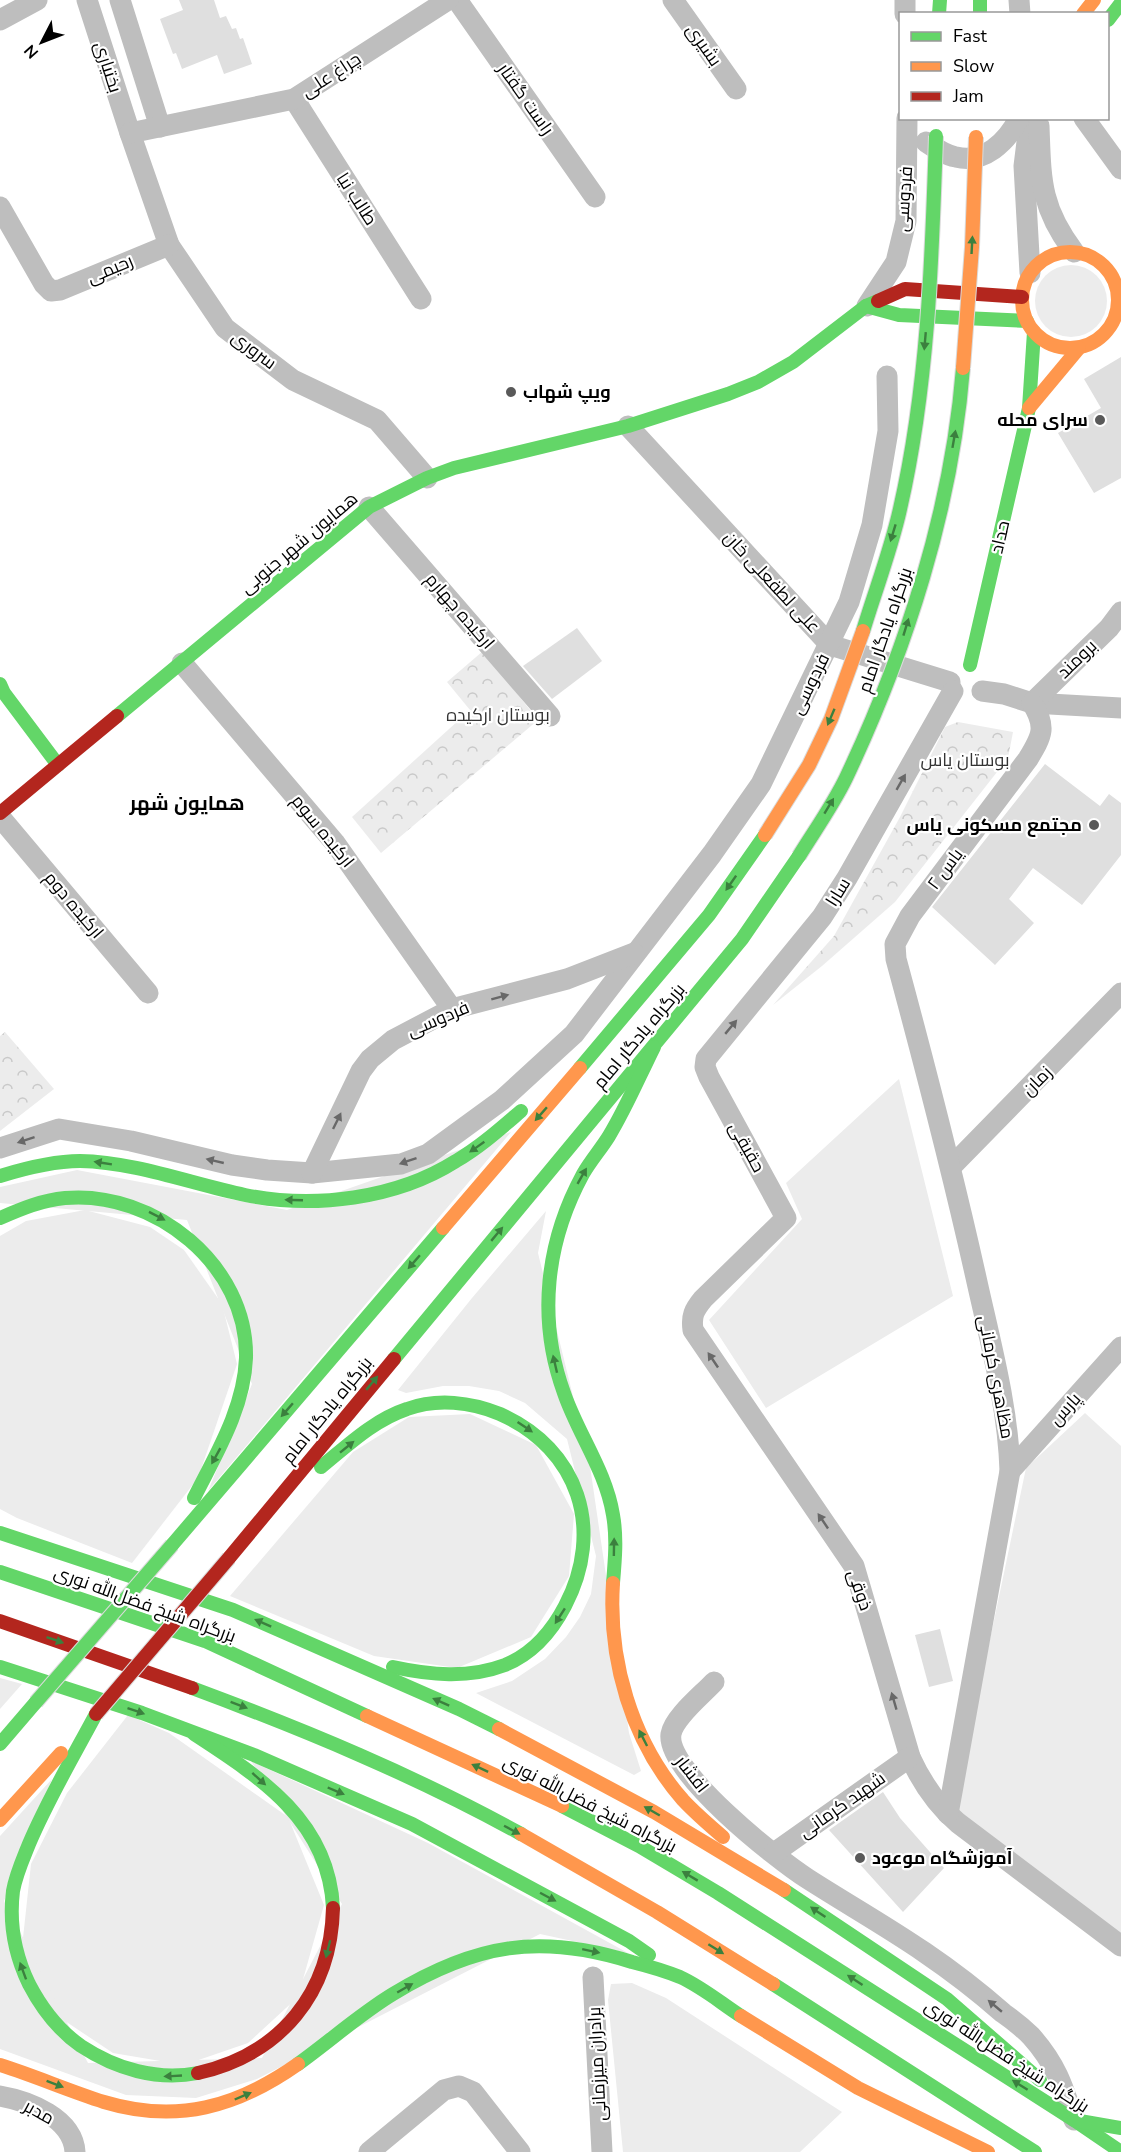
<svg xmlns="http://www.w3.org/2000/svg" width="1121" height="2152" font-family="'Nunito Sans',Cairo,sans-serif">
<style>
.green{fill:#ececec}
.park{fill:url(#park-crowns)}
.building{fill:#dfdfdf}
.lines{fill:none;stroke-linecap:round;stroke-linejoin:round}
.street{stroke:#bebebe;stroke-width:21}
.fast{stroke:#63d668;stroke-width:14}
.slow{stroke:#ff974d;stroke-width:14}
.jam{stroke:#b3261e;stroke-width:14}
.fast-bridge-casing{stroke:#dbdbdb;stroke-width:16;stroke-linecap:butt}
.slow-bridge-casing{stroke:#dbdbdb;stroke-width:16;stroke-linecap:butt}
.jam-bridge-casing{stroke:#dbdbdb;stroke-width:16;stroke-linecap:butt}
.fast-bridge{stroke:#63d668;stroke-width:14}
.slow-bridge{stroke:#ff974d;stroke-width:14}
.jam-bridge{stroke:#b3261e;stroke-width:14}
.oneway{fill:#3b803e}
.oneway2{fill:#686868}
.poi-dot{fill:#595959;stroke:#fff;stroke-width:2}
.labels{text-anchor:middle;stroke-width:4.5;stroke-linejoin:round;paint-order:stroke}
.street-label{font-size:18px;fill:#000;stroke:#fff}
.poi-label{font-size:18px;font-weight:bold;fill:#000;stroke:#fff;text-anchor:start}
.park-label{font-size:18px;fill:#333;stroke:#fff}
.neighbourhood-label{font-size:20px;font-weight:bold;fill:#000;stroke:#fff}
</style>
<defs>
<pattern id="park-crowns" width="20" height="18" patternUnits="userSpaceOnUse" patternTransform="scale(1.5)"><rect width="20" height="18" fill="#ececec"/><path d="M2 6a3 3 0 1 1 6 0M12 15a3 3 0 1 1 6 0" fill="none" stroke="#c9c9c9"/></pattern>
</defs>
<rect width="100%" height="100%" fill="#fff"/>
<!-- green -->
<g class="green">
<circle cx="1071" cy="301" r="36"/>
<polygon points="899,1079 953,1296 766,1408 709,1320 802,1219 786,1183"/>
<polygon points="511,1132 208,1491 252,1384 187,1220 0,1203 0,1187 77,1170 287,1210"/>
<polygon points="85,1210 150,1227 184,1250 222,1304 237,1364 198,1478 132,1563 17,1518 0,1509 0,1236 26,1221"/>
<polygon points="546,1211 538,1253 590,1466 629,1733 641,1771 634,1775 476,1693 512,1681 545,1659 566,1637 580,1617 591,1594 596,1556 567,1439 525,1403 499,1391 469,1386 443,1386 406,1393 398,1390 472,1298"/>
<polygon points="1085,1413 1121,1446 1121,1939 954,1811 1026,1468"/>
<polygon points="470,1414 536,1445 574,1514 569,1576 531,1637 457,1668 374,1656 230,1596 353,1452 409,1417"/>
<polygon points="0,1678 22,1684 0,1709"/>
<polygon points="128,1715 169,1733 288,1817 324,1905 298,1997 248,2043 184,2065 113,2053 62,2019 23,1938 31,1864 67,1793"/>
<polygon points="251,1761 428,1843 628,1953 540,1934 257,2079 196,2098 126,2095 0,2049 0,1836 52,1779 4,1901 88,2063 262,2058 342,1904"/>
<polygon points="632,1983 666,1998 842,2112 800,2152 623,2152 608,2000 611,1984"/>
</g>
<!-- park -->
<g class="park">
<polygon points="483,651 538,720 381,853 352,817 470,710 447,682"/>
<polygon points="958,722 1013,732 1008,758 895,902 822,966 773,1005 834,936 900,817 945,727"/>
<polygon points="5,1032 54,1089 0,1131 0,1036"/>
</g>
<!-- building -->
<g class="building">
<polygon points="179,0 214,0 220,18 226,16 232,29 236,28 240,39 243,38 252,64 224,74 217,55 182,69 176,53 173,54 160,19 183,10"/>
<polygon points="1121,357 1121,478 1094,493 1058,433 1101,408 1084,379"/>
<polygon points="577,628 602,661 552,699 523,666"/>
<polygon points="1045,764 1100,806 1109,794 1121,803 1121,855 1082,905 1033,868 1009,899 1034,923 995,965 932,907"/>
<polygon points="940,1629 953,1681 929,1687 915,1635"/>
<polygon points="883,1792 900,1818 944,1868 903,1912 829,1830"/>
</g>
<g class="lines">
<!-- street -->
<g class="street">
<polyline points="87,0 130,133 169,245 225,328 293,380 377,420 427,478"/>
<polyline points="120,0 160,127"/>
<polyline points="457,0 595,197"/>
<polyline points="673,0 736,89"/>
<polyline points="905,0 905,14"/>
<polyline points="1019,0 1020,14"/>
<polyline points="0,20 37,0"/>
<polyline points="294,99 421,299"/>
<polyline points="1030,118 1024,166 1030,273"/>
<polyline points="1084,118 1121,169"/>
<path d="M1039,126c2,54 1,81 35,126"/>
<polyline points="130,133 294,99 448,0"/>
<path d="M926,142c9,6 19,13 30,15 28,7 51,-15 63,-39"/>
<polyline points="0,207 44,284 51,291 60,290 169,245"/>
<polyline points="867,306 896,262 906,221 907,118"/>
<polyline points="628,426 830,645 950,682"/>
<polyline points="369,507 550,716"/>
<polyline points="182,663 335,843 452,1009"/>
<path d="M953,691l-106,187 -25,39 -116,142 -1,8 4,10 77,141 -83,81c-9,11 -12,17 -10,31l161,236 56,191c11,24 28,49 48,66l163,123"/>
<polyline points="982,691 1004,694 1032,703 1121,708"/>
<polyline points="1032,703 1109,628 1121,612"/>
<polyline points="0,817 148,993"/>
<polyline points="0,1148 59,1129 131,1141 232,1165 267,1170 312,1173 401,1164 428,1154 502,1100 574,1034 712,854 761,784 849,602 872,525 888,431 887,376"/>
<polyline points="951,1167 1121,993"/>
<polyline points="312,1173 361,1071 370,1059 393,1040 452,1009 567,979 634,953"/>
<polyline points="1010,1471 1121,1347"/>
<path d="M714,1682c-12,13 -40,35 -43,52 -6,37 107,126 137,145 39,25 78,47 116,73 28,19 54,39 79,61 10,7 20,15 28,23 25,28 32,50 43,84"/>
<path d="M948,1814l62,-343c-2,-64 -19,-126 -33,-189 -24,-108 -52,-216 -81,-323l-1,-15 15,-28 118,-157c14,-23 19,-32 4,-56"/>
<polyline points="774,1853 910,1757"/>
<polyline points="593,1977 602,2152"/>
<path d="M0,2096c29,5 73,22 75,56"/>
<polyline points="369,2152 444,2090 459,2086 473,2092 520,2152"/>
</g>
<!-- fast -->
<g class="fast">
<polyline points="980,0 980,14"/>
<polyline points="939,14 940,0"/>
<polyline points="1108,20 1121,3"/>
<polyline points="878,301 866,306 899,315 1027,321"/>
<polyline points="970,665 1029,408 1034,332"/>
<polyline points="0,684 4,693 58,765"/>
<polyline points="117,716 369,507 427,478 454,468 628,426 728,394 758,382 793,362 866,306"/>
<polyline points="580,1068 709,915 765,835"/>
<path d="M0,1176c26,-8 53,-15 80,-15 55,1 112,23 165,34 69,14 151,4 211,-34 24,-14 44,-32 65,-50"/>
<path d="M0,1218c21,-9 42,-18 65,-20 89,-8 183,67 181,160 -2,51 -30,96 -52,140"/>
<polyline points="394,1359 742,939 799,856"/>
<path d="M321,1467c27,-22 53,-47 86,-58 30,-11 64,-7 93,5 79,35 105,116 65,192 -13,25 -33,48 -60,59 -37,14 -75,10 -112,2"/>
<polyline points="0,1533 233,1610 459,1709 499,1729"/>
<polyline points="172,1545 443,1228"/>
<polyline points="0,1572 205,1641 367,1716"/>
<path d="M613,1583c2,-23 4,-46 0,-68 -7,-44 -35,-81 -49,-122 -27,-74 -18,-151 19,-219 8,-14 18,-25 26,-38 17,-28 30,-59 45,-89"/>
<polyline points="0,1667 142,1713 254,1755 412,1824 629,1941 649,1955"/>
<path d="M192,1688c113,42 224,88 329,146"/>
<path d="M96,1714c-23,43 -48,85 -67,130 -6,15 -13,30 -16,47 -4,32 2,64 16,93 13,25 29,46 52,62 35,23 76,35 117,27"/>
<path d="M194,1734c66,43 135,87 139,174"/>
<polyline points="0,1744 36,1702"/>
<polyline points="562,1806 639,1846 718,1893 1074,2120 1121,2152"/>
<polyline points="784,1890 947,1999 1040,2080"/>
<polyline points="773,1984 1035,2152"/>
<path d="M298,2064c32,-23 62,-50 95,-70 82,-50 147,-61 239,-32 16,4 33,9 48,15 22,10 41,26 61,39"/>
<polyline points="1074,2120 1121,2128"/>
</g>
<!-- slow -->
<g class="slow">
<polyline points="1083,14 1094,0"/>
<circle cx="1070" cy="300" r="48"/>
<polyline points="1029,408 1079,348"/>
<polyline points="443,1228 580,1068"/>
<path d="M613,1583c-5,76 18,158 70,217 12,13 26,25 40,37"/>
<polyline points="367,1716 562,1806"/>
<polyline points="499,1729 654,1812 784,1890"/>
<polyline points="0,1820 61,1753"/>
<polyline points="521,1834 657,1912 773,1984"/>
<polyline points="741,2016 858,2088 988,2152"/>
<path d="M0,2065c35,11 69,26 104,37 73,22 133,5 194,-38"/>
</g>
<!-- jam -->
<g class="jam">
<polyline points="878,301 905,289 1022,297"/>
<polyline points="0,813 117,716"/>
<polyline points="229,1558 394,1359"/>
<polyline points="0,1621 192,1688"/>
<path d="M198,2073c83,-19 133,-80 135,-165"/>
</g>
<defs>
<g id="fast-bridge">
<path d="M863,631c12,-40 28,-81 37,-122 28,-122 32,-248 36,-373"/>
<path d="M799,856c16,-26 34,-51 47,-78 60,-127 106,-270 117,-410"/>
<polyline points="36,1702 172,1545"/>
</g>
<g id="slow-bridge">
<polyline points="963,368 972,247 976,137"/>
<polyline points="765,835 809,765 831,719 863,631"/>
</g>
<polyline id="jam-bridge" points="96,1714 229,1558"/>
</defs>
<!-- fast-bridge casing -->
<use href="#fast-bridge" class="fast-bridge-casing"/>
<!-- slow-bridge casing -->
<use href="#slow-bridge" class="slow-bridge-casing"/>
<!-- jam-bridge casing -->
<use href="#jam-bridge" class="jam-bridge-casing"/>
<!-- fast-bridge -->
<use href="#fast-bridge" class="fast-bridge"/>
<!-- slow-bridge -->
<use href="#slow-bridge" class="slow-bridge"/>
<!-- jam-bridge -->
<use href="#jam-bridge" class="jam-bridge"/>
</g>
<!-- one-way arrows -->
<defs><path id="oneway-solid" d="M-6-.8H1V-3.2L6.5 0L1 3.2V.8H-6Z" transform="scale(1.5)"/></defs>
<g class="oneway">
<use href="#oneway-solid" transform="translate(972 245) rotate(-87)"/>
<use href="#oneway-solid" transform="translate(925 341) rotate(95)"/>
<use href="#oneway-solid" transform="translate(954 439) rotate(-80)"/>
<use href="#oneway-solid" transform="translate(893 533) rotate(107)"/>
<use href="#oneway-solid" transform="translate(906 627) rotate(-73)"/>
<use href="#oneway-solid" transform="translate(831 717) rotate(113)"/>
<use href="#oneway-solid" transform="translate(829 806) rotate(-59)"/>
<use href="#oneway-solid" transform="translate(731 883) rotate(125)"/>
<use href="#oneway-solid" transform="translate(541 1114) rotate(131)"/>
<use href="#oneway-solid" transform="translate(477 1147) rotate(145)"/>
<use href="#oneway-solid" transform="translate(103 1163) rotate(-171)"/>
<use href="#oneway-solid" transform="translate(582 1176) rotate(-60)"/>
<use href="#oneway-solid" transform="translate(294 1200) rotate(-178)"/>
<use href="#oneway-solid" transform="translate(157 1216) rotate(27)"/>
<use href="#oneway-solid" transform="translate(497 1234) rotate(-50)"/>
<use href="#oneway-solid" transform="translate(414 1262) rotate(131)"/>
<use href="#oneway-solid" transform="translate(555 1364) rotate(-103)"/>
<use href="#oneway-solid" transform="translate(372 1383) rotate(-50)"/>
<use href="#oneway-solid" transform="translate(287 1410) rotate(131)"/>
<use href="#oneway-solid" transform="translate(525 1427) rotate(34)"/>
<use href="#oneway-solid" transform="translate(347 1447) rotate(-39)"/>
<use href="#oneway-solid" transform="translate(216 1456) rotate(119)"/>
<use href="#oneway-solid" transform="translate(614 1547) rotate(-89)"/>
<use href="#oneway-solid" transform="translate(560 1616) rotate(123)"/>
<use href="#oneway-solid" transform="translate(263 1623) rotate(-156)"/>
<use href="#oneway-solid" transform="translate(55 1640) rotate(19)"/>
<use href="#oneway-solid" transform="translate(441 1702) rotate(-156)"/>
<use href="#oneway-solid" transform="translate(239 1705) rotate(21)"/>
<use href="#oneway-solid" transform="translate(136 1711) rotate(19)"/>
<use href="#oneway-solid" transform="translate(643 1738) rotate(-117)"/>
<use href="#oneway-solid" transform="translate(480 1768) rotate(-155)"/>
<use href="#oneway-solid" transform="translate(259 1779) rotate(42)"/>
<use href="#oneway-solid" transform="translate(336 1791) rotate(23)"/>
<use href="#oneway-solid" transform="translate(652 1811) rotate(-150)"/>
<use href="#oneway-solid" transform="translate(512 1830) rotate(28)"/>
<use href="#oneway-solid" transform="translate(690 1876) rotate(-149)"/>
<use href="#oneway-solid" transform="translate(548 1897) rotate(28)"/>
<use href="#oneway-solid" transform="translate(818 1912) rotate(-146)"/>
<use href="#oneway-solid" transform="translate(328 1949) rotate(104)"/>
<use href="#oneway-solid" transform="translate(716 1949) rotate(32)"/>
<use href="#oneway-solid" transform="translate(591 1951) rotate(12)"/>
<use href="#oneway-solid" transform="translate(23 1971) rotate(-110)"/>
<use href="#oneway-solid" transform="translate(855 1980) rotate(-147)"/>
<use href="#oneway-solid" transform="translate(405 1988) rotate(-30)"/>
<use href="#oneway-solid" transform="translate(173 2076) rotate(177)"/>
<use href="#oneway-solid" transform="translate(55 2084) rotate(21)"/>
<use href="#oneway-solid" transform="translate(1020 2085) rotate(-148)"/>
<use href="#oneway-solid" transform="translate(243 2096) rotate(-23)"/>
</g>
<g class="oneway2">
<use href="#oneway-solid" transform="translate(901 782) rotate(-60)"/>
<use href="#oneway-solid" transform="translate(500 997) rotate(-15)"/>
<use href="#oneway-solid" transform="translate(731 1027) rotate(-50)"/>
<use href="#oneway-solid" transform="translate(337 1121) rotate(-64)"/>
<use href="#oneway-solid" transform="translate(26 1140) rotate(162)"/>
<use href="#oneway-solid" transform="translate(215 1161) rotate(-167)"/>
<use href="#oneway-solid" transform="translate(408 1161) rotate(161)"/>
<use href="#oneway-solid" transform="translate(713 1360) rotate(-124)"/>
<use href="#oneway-solid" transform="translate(823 1521) rotate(-124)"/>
<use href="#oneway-solid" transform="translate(894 1701) rotate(-106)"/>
<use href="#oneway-solid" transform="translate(995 2006) rotate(-140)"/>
</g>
<!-- markers -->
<g class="poi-dot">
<circle cx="511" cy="392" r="6"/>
<circle cx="1100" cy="420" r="6"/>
<circle cx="1094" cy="825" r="6"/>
<circle cx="860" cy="1858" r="6"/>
</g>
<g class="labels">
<!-- street labels -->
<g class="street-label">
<text transform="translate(704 45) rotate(55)" y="6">بشیری</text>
<text transform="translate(108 67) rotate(72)" y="6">بختیاری</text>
<text transform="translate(331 75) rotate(-33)" y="6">چراغ‌ علی</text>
<text transform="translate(526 99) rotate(55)" y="6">راست گفتار</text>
<text transform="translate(357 199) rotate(57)" y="6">طالب‌ نیا</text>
<text transform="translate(904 199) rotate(-86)" y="6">فردوسی</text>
<text transform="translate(110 269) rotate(-23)" y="6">رحیمی</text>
<text transform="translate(254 350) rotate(37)" y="6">سروری</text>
<text transform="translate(1000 537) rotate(-77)" y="6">حداد</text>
<text transform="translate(299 543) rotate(-40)" y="6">همایون‌ شهر جنوبی</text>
<text transform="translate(772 582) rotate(47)" y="6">علی لطفعلی خان</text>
<text transform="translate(460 611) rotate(49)" y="6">ارکیده چهارم</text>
<text transform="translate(885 630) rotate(-71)" y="6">بزرگراه یادگار امام</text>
<text transform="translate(1077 659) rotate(-44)" y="6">برومند</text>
<text transform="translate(810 684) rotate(-64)" y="6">فردوسی</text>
<text transform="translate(323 831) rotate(51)" y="6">ارکیده سوم</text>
<text transform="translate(945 869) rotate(-53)" y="6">یاس ۲</text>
<text transform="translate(838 892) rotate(-58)" y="6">سارا</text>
<text transform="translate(74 905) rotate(50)" y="6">ارکیده دوم</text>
<text transform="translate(438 1019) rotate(-23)" y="6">فردوسی</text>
<text transform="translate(639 1036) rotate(-50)" y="6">بزرگراه یادگار امام</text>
<text transform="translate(1037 1081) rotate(-45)" y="6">زمان</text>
<text transform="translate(747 1147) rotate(61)" y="6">حقیقی</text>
<text transform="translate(996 1377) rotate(79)" y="6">مظاهری کرمانی</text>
<text transform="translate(1065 1409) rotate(-48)" y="6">پارس</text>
<text transform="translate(327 1410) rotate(-51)" y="6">بزرگراه یادگار امام</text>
<text transform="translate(860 1590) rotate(71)" y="6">ذوقی</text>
<text transform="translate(145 1604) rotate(20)" y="6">بزرگراه شیخ فضل‌الله نوری</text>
<text transform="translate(692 1774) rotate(52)" y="6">افشار</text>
<text transform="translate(590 1804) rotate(27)" y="6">بزرگراه شیخ فضل‌الله نوری</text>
<text transform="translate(842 1805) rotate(-35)" y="6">شهید کرمانی</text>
<text transform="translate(1007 2056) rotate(33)" y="6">بزرگراه شیخ فضل‌الله نوری</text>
<text transform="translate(597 2064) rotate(-93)" y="6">برادران میرزمانی</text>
<text transform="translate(39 2112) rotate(29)" y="6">مدبر</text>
</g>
<!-- poi labels -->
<g class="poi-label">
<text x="523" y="398">ویپ شهاب</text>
<text x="1088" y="426" text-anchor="end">سرای محله</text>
<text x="1082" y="831" text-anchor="end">مجتمع مسکونی یاس</text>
<text x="872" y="1864">آموزشگاه موعود</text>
</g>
<!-- park labels -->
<g class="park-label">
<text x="498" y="721">بوستان ارکیده</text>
<text x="965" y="766">بوستان یاس</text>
</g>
<!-- neighbourhood labels -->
<g class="neighbourhood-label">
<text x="187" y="810">همایون شهر</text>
</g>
</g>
<!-- legend -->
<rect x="899" y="12" width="210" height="108" fill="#ffffff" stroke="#999999" stroke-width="1.5"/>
<rect x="911" y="32" width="30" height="9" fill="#63d668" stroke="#999999" stroke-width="1.5"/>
<text x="953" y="42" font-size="18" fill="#000000">Fast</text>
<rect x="911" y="62" width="30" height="9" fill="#ff974d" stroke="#999999" stroke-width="1.5"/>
<text x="953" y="72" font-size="18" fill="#000000">Slow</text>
<rect x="911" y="92" width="30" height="9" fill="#b3261e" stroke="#999999" stroke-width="1.5"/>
<text x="953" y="102" font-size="18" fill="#000000">Jam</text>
<!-- north arrow -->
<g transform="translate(42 42) rotate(228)" stroke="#ffffff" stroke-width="4.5" paint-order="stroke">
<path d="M0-4.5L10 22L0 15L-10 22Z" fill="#000000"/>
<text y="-9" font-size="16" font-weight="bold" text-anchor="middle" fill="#000000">N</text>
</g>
</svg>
